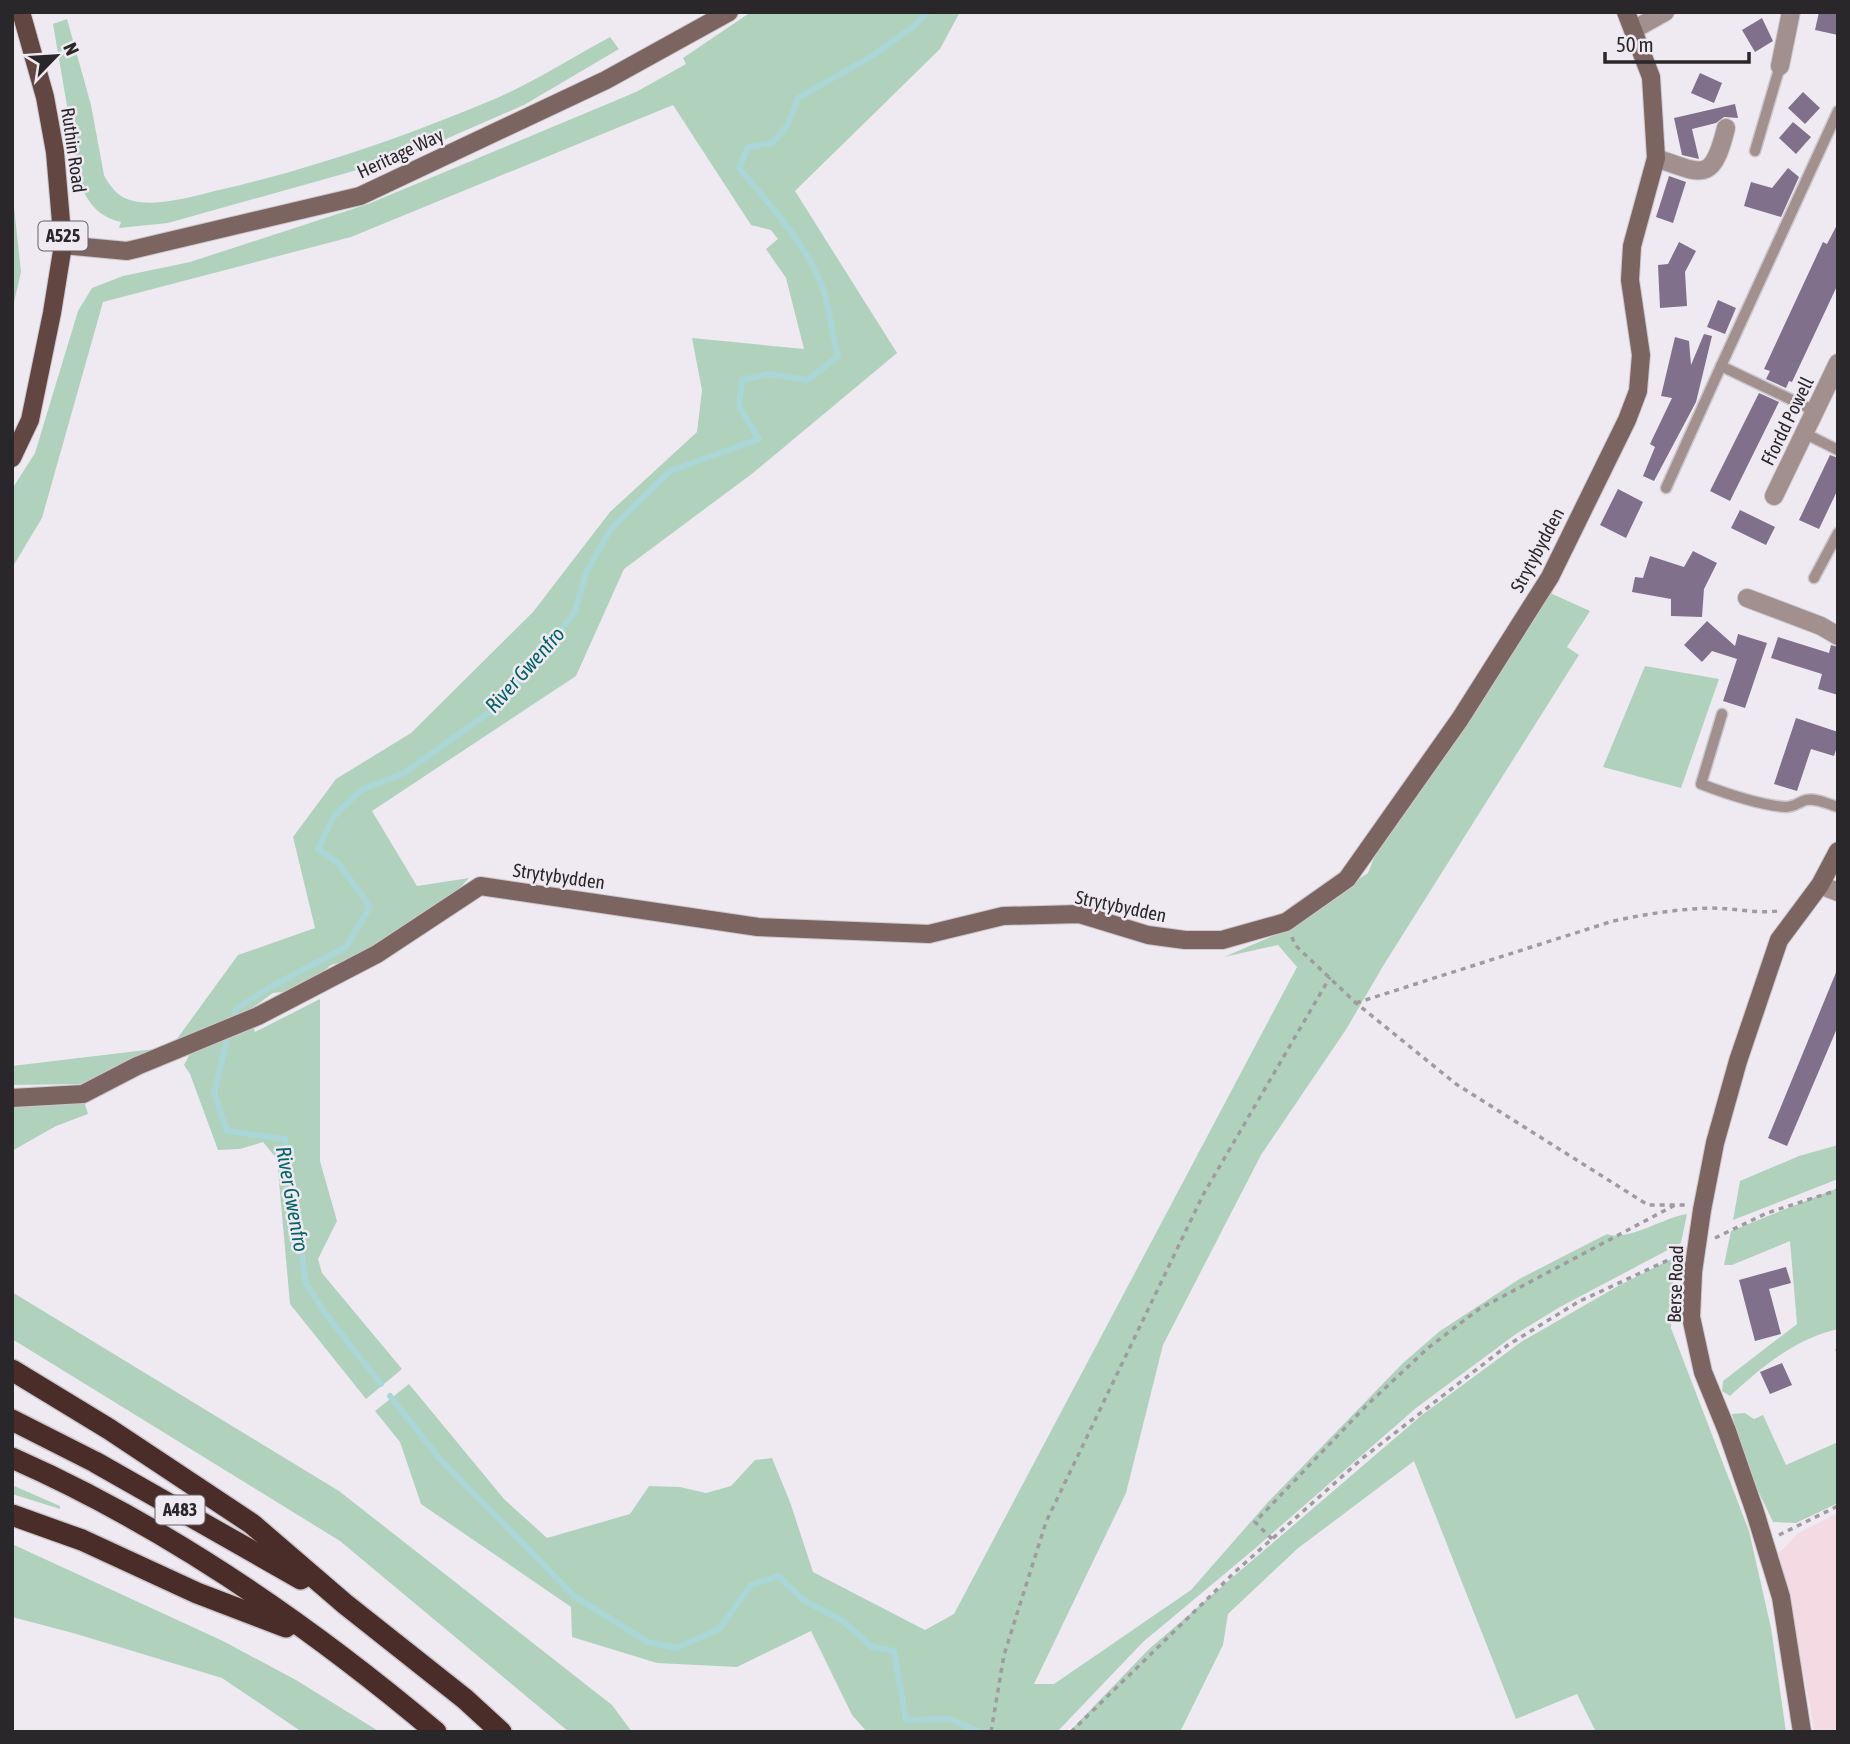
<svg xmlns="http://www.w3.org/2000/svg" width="1850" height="1744" font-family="'Asap Condensed',sans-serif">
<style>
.industrial{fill:#f4dbe3}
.green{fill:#b0d2bd}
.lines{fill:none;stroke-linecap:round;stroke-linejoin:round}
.stream{stroke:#aad6d7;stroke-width:6}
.building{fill:#81708c}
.lane-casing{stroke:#cbc7cd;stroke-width:13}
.street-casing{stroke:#cbc7cd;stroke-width:20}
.secondary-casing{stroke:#cbc7cd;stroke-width:20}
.primary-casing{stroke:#cbc7cd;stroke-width:20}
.highway-casing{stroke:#cbc7cd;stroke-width:24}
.path{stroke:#9f9ba0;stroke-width:3.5;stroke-dasharray:5 5;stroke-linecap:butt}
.lane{stroke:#a1908d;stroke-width:10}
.street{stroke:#a1908d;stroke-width:18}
.secondary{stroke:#7c6460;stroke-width:18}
.primary{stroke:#614641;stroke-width:18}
.highway{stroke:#4a2c28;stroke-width:21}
.secondary-bridge-casing{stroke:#cbc7cd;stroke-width:20;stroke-linecap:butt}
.secondary-bridge{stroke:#7c6460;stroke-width:18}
.labels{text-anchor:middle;stroke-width:5;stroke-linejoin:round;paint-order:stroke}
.shield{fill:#efeaf1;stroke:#646265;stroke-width:2}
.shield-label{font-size:18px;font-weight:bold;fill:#292729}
.street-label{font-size:19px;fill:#292729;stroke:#efeaf1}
.water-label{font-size:21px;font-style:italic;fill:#056466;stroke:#efeaf1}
</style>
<rect width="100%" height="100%" fill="#efeaf1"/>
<!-- industrial -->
<polygon class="industrial" points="1838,1513 1838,1732 1815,1732 1779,1553 1798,1533"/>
<!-- green -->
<g class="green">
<polygon points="751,12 960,12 940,49 795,191 897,353 753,473 624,569 576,676 372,811 417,886 469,878 459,889 356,958 331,965 300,990 273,993 248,1011 255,1032 320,999 320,1161 337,1221 318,1259 322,1273 402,1369 366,1399 290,1304 277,1159 263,1142 240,1149 218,1150 190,1074 184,1065 191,1052 171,1047 80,1084 12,1085 12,1066 171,1047 238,955 315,928 293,837 336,779 411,733 533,612 610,512 697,432 702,390 692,338 804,349 786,278 766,249 778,239 771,230 751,225 673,105 351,237 103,302 42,518 12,568 12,489 35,453 78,311 92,288 123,276 190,262 368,204 636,92 686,64 683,58"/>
<path d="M67,19l24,86 13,70c5,10 14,22 26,25 26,8 64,-4 89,-10 96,-22 188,-54 278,-92 39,-17 76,-41 113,-61l9,12 -95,56 -117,51 -239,67 -49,5 2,-6c-22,-5 -34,-19 -41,-40l-27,-158z"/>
<polygon points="12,188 21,272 12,311"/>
<path d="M1548,592l42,19 -23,36 12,8 -196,311 -36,62 -86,127 -98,190 -37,148 -92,191h20l137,-94 77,-88 135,-139 37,-32 81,-53 86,-44c21,8 57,-17 80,-20l-6,29 -121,64 -44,27 -100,74 -164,143 -109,91 -86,90h-190l-15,-17 -41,-84 -74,36 -80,-4 -85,-26 -1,-30 -150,-103 -21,-62 -25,-31 34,-27 95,115 43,39 83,-24 19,-28 31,1 26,6 25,-7 24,-26 17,-2 18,44 23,70 112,58 29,-16 343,-647 -19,-22 -54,12 51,-22 93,-62 12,-30z"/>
<polygon points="1645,666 1719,679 1681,788 1603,767"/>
<polygon points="84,1101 88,1114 56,1126 12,1151 12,1106"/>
<polygon points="1838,1145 1838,1179 1733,1220 1740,1181 1799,1156"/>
<path d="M1838,1188v141c-44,10 -76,38 -108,67l-8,-5 1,-10 74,-57 -7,-83 -58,24h-8l7,-34z"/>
<polygon points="1679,1255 1672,1291 1671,1328 1749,1531 1771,1628 1786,1732 1596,1732 1577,1694 1516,1719 1414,1461 1297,1549 1228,1614 1223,1645 1180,1732 1069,1732 1149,1649 1422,1415 1521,1342 1618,1286"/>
<polygon points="12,1292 339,1491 612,1705 632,1732 569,1732 340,1541 12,1339"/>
<polygon points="1745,1413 1754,1419 1763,1415 1786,1465 1838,1442 1838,1503 1796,1523 1773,1522 1743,1459 1732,1414"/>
<polygon points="12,1485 60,1506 60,1509 12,1494"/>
<polygon points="12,1544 223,1641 296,1680 380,1732 302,1732 222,1678 73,1633 12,1617"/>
</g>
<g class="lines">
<!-- stream -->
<g class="stream">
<path d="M233,1022l3,-13 36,-23 74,-39 24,-40 -31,-43 -21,-15 16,-33 27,-26 43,-17 90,-64 46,-52 35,-45 11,-39 24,-43 60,-59 89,-32 -20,-33 3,-26 27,-6 39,6 30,-24c-6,-21 -8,-43 -14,-64 -14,-44 -56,-89 -85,-124l9,-21 24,-4 15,-17 11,-28 74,-42 42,-30 14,-14"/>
<polyline points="229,1032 214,1093 227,1131 285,1139 306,1283 324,1312 381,1384"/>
<polyline points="390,1396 440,1459 574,1596 648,1642 676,1648 719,1629 751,1585 778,1576 803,1600 843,1621 872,1647 894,1651 906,1720 950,1719 980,1732"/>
</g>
</g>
<!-- building -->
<g class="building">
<polygon points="1819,12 1838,12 1838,35 1815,30"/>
<polygon points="1762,18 1773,41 1755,52 1742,30"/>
<polygon points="1700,73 1722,83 1714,103 1691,93"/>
<polygon points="1803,92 1820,108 1805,124 1788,108"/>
<polygon points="1735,104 1738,118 1724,117 1716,123 1692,129 1699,159 1682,155 1674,118"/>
<polygon points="1793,122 1811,137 1796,154 1779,138"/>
<polygon points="1788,168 1799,177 1781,217 1744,206 1751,182 1772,188"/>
<polygon points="1669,176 1686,182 1673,223 1656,217"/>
<polygon points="1838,223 1838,284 1792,382 1789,381 1786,388 1766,379 1770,371 1764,369 1823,242 1827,244"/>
<polygon points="1679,242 1696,251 1685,272 1687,306 1660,308 1658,265 1668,264"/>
<polygon points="1718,300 1736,308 1725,334 1707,327"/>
<polygon points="1704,334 1712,336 1696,402 1654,481 1643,476 1655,447 1650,444 1672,398 1661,396 1675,337 1689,341 1691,365"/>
<polygon points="1759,393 1779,402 1730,501 1710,491"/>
<polygon points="1830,455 1838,458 1838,489 1819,529 1799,520"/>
<polygon points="1618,489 1643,502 1626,538 1600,525"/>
<polygon points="1740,510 1775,527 1766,545 1731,528"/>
<polygon points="1693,551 1717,563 1704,589 1702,617 1671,616 1671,599 1632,592 1635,577 1643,578 1650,556 1684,567"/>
<polygon points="1707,621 1735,646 1738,634 1767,643 1745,708 1723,701 1737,659 1712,651 1702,662 1684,645"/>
<polygon points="1778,637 1829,653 1831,645 1838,647 1838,695 1818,689 1822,674 1771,658"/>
<polygon points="1796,718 1838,732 1838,744 1834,756 1811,749 1797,791 1774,784"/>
<polygon points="1837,970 1838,1026 1787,1146 1768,1138"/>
<polygon points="1786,1267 1791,1283 1769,1289 1781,1334 1755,1341 1739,1280"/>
<polygon points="1782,1363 1792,1385 1770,1394 1760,1372"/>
</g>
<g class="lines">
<defs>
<g id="lane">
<polyline points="1755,151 1780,66"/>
<polyline points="1815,411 1721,366 1838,111"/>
<polyline points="1804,433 1838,450"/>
<polyline points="1666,488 1721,366"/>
<polyline points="1814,578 1838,533"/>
<path d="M1722,714l-21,70c26,10 57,21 85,23 8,0 13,-5 20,-7 11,-2 22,4 32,7"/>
</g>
<g id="street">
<polyline points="1633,30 1665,12"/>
<polyline points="1780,66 1791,12"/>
<path d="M1656,158c47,16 56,26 70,-30"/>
<polyline points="1774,496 1838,363"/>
<polyline points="1747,598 1821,626 1838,636"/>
<polyline points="1820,885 1838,892"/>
</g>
<g id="secondary">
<polyline points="63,245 127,251 360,196 606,80 729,12"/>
<polyline points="12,1098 83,1094 137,1066 258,1016 377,954 480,886 758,927 929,934 1003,916 1079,914 1148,935 1185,940 1222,940 1286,922 1347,879 1460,719 1550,577 1627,420 1638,391 1641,355 1630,280 1632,246 1656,158 1651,77 1626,12"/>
<polyline points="1702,1210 1715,1143 1738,1061 1779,940 1820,885 1838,851"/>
<polyline points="1693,1272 1691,1317 1703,1372 1727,1431 1755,1512 1781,1597 1802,1732"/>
</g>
<polyline id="primary" points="12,458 30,420 52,313 63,245 55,152 45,97 21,12"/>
<g id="highway">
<polyline points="12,1370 109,1429 252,1524 345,1604 465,1699 501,1732"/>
<polyline points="12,1420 95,1462 301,1579"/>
<path d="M12,1458c152,67 297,167 424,274"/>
<polyline points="12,1515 82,1540 197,1593 286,1627"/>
</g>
</defs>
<!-- lane casing -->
<use href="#lane" class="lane-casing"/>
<!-- street casing -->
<use href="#street" class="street-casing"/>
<!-- secondary casing -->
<use href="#secondary" class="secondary-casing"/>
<!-- primary casing -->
<use href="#primary" class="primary-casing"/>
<!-- highway casing -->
<use href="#highway" class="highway-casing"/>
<!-- path -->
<g class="path">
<polyline points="1292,937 1295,945 1356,1003 1456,1084 1648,1205 1685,1205"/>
<path d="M1356,1003l257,-82c33,-7 65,-12 98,-13 23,0 45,6 67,3"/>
<polyline points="1715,1238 1767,1213 1838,1190"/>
<polyline points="1837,1349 1838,1352"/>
<polyline points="1779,1535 1838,1506"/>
<polyline points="1272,1539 1255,1522 1366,1406 1428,1348 1479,1309 1675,1205"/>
<polyline points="991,1732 1004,1655 1046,1522 1203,1195 1330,977"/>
<polyline points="1071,1732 1236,1571 1364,1457 1508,1345 1578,1302 1679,1255"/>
</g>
<!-- lane -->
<use href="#lane" class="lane"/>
<!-- street -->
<use href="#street" class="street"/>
<!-- secondary -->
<use href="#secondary" class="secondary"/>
<!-- primary -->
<use href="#primary" class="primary"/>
<!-- highway -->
<use href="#highway" class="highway"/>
<defs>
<polyline id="secondary-bridge" points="1693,1272 1702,1210"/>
</defs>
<!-- secondary-bridge casing -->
<use href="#secondary-bridge" class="secondary-bridge-casing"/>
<!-- secondary-bridge -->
<use href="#secondary-bridge" class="secondary-bridge"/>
</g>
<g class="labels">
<!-- shield labels -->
<g class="shield">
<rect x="38.5" y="221.5" width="49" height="29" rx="5"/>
<rect x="155.5" y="1495.5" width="49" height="29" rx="5"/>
</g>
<g class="shield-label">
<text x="63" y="242">A525</text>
<text x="180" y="1516">A483</text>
</g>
<!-- street labels -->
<g class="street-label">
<text transform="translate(74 150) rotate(82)" y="7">Ruthin Road</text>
<text transform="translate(400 153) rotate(-25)" y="7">Heritage Way</text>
<text transform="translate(1787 421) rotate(-64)" y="7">Ffordd Powell</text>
<text transform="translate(1537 550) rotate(-62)" y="7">Strytybydden</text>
<text transform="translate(559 876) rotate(8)" y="7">Strytybydden</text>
<text transform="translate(1121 906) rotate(12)" y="7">Strytybydden</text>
<text transform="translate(1675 1284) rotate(-88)" y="7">Berse Road</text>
</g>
<!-- water labels -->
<g class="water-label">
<text transform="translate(525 670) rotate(-48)" y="7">River Gwenfro</text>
<text transform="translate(292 1199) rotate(80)" y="7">River Gwenfro</text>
</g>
</g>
<!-- border -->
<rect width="1850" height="1744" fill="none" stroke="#292729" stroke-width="28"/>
<!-- north arrow -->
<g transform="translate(56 56) rotate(65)" stroke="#efeaf1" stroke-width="5" paint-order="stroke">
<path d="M0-5L12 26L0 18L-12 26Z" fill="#292729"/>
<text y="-10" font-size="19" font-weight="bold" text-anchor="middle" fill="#292729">N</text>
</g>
<!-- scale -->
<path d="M1605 52v10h144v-10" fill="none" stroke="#292729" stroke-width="3.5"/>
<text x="1616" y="52" font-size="21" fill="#292729" stroke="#efeaf1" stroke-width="5" paint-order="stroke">50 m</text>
</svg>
